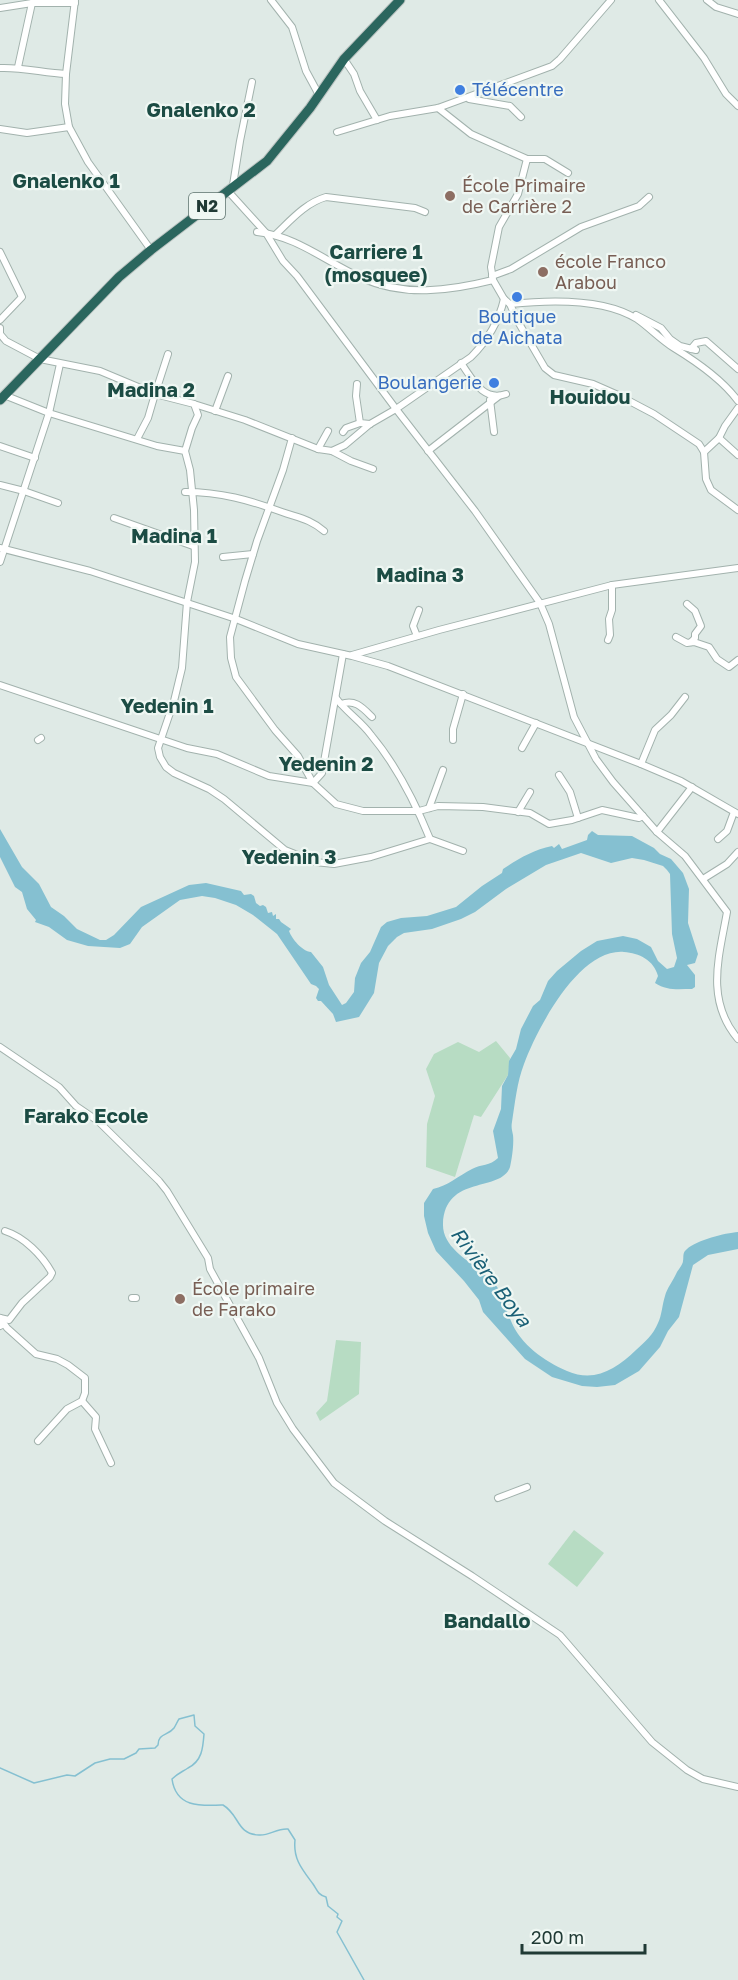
<svg xmlns="http://www.w3.org/2000/svg" width="738" height="1980" font-family="'Golos Text',sans-serif">
<style>
.green{fill:#b7dcc3}
.water{fill:#85c0d1}
.lines{fill:none;stroke-linecap:round;stroke-linejoin:round}
.stream{stroke:#85c0d1;stroke-width:1.5}
.minor-casing{stroke:#a2b2ad;stroke-width:8}
.highway-casing{stroke:#bcc4c2;stroke-width:11}
.minor{stroke:#fff;stroke-width:6}
.highway{stroke:#2b665e;stroke-width:9}
.shop-dot{fill:#3f7fe0;stroke:#eff7f3;stroke-width:2}
.education-dot{fill:#8d6e63;stroke:#eff7f3;stroke-width:2}
.labels{text-anchor:middle;stroke-width:4.5;stroke-linejoin:round;paint-order:stroke}
.shield{fill:#eff7f3;stroke:#5e736e;stroke-width:1.5}
.shield-label{font-size:16px;font-weight:bold;fill:#203a35}
.shop-label{font-size:18px;fill:#366cbe;stroke:#eff7f3;text-anchor:start}
.education-label{font-size:18px;fill:#785e54;stroke:#eff7f3;text-anchor:start}
.neighbourhood-label{font-size:20px;font-weight:bold;fill:#1c4c44;stroke:#eff7f3}
.water-label{font-size:20px;font-style:italic;fill:#1a6076;stroke:#eff7f3}
</style>
<rect width="100%" height="100%" fill="#dfeae6"/>
<!-- green -->
<g class="green">
<polygon points="496,1041 510,1058 508,1075 481,1117 474,1115 455,1177 426,1167 427,1124 435,1096 426,1069 434,1054 458,1042 479,1052"/>
<polygon points="336,1340 361,1342 359,1394 320,1421 316,1413 327,1401"/>
<polygon points="574,1530 604,1553 577,1587 548,1564"/>
</g>
<!-- water -->
<path class="water" d="M0,829l22,38 17,17 12,23 13,9 13,13 23,11h6l8,-5 27,-28 48,-22 17,-2 35,8 3,4 7,-1 3,2 2,7 4,3 3,-1 3,2 2,6 4,-1 1,4 3,-2v5h3l2,3 10,7 -2,2c3,8 13,20 22,21l12,15 6,18 13,20 4,-2 8,-11 1,-14 6,-15 9,-11 11,-25 6,-5 14,-4 26,-2 29,-9 26,-21 20,-13 1,-4c15,-10 30,-19 49,-23l2,2 5,-4 3,5 25,-9 1,-5 4,-4 6,4 34,1 22,12 6,6 11,5 12,14 6,16 -1,34 10,31 -3,9 -8,2 8,10v12l-3,2c-14,0 -25,2 -37,-6l3,-7c-4,-16 -19,-23 -34,-24 -45,-4 -87,77 -100,112 -7,18 -9,39 -12,58 -1,5 0,8 1,13 1,9 -1,23 -3,32 -9,26 -65,7 -67,57 -1,28 38,42 52,60 9,11 10,24 16,37 10,24 33,40 56,50 28,12 49,-2 69,-21 9,-8 17,-15 22,-27 4,-8 4,-18 7,-27 2,-8 8,-15 12,-24 2,-3 6,-8 6,-11 1,-5 -1,-8 4,-12 10,-9 38,-16 51,-17v17l-30,6 -15,10 -14,52 -11,14 -8,16 -21,24 -24,14 -18,2 -15,-1 -30,-9 -27,-18 -42,-47 -4,-12 -15,-19 -28,-30 -8,-18 -4,-17v-13l9,-14c15,-3 25,-13 39,-20 9,-5 18,-3 26,-11l-5,-27 8,-22 1,-23 6,-11 1,-14 7,-12 5,-20 12,-23 7,-6 8,-19 9,-10 24,-20 16,-10 26,-5 14,3 14,8 7,14 9,8 7,-2 3,-9 -5,-24 -2,-60 -3,-4 -4,-4 -19,-6 -12,-2 -21,5 -30,-10 -35,12 -40,24 -31,23 -14,7 -29,10 -28,4 -7,4 -9,9 -9,17 -5,30 -15,24 -23,5 -3,-8 -12,-13h-3l-2,-3 3,-9 -3,-3 -5,-2 -34,-50 -24,-19 -17,-10 -21,-7 -13,-2 -22,4 -38,27 -12,17 -10,4 -32,-2 -21,-6 -18,-13 -14,-5 1,-2 -9,-11 -5,-17 -7,-5 -15,-30z"/>
<g class="lines">
<!-- stream -->
<path class="stream" d="M0,1768l34,15 33,-8 8,1 20,-13 15,-4h14l12,-6 3,-4 16,-1 3,-3c0,-12 10,-9 16,-17 2,-3 3,-6 5,-9l15,-4 1,11 9,8c-1,14 -2,27 -16,34 -6,4 -10,5 -16,11 4,29 29,27 51,26 17,10 13,29 36,30 10,1 18,-7 29,-6l7,11c-2,19 7,29 18,44 4,6 5,11 13,13l2,9 10,8 -1,3 5,4 -5,11 27,48"/>
<defs>
<g id="minor">
<polyline points="75,0 66,74 65,104 69,127 88,162 151,250"/>
<polyline points="271,0 292,27 306,71 319,95"/>
<polyline points="659,0 704,58 726,94 738,106"/>
<polyline points="707,0 716,7 738,14"/>
<polyline points="0,8 32,3 75,3"/>
<polyline points="344,59 354,74 360,91 377,120"/>
<polyline points="18,67 32,3"/>
<path d="M0,68c22,-1 44,5 66,6"/>
<polyline points="469,99 510,106 521,117"/>
<polyline points="438,108 471,134 527,159 545,159 568,173"/>
<polyline points="0,129 27,133 69,127"/>
<polyline points="337,132 390,116 438,108 552,66 560,59 611,0"/>
<polyline points="527,159 518,194 499,227 491,267 493,280 504,299 510,304 517,320 545,368 554,375 593,384 618,395 654,414 699,444 704,452 706,479 711,490 738,510"/>
<polyline points="233,185 240,141 252,82"/>
<path d="M227,190l39,43 17,28 14,15 99,133 79,102 65,92 9,21 25,93 22,42 17,23 44,50 28,24 42,56c-8,45 -22,88 11,127"/>
<path d="M257,232c40,4 69,30 105,46 42,19 87,13 131,2"/>
<path d="M275,235c15,-14 30,-32 51,-38l89,11 10,4"/>
<polyline points="0,252 22,297 0,320"/>
<polyline points="492,276 511,269 581,227 639,206 649,197"/>
<path d="M510,304c38,-4 94,-6 127,15 13,9 24,21 37,29 23,14 48,31 64,53"/>
<polyline points="636,315 661,328 670,339 680,346 696,350"/>
<polyline points="0,328 0,334 6,341 40,359 100,371 155,394 148,418 137,439"/>
<polyline points="691,349 696,343 706,341 738,369"/>
<polyline points="168,354 155,394 194,404 198,415 192,428 185,451"/>
<path d="M461,363c12,17 22,39 45,31"/>
<polyline points="357,384 356,396 360,423 370,424"/>
<path d="M4,395l45,18 108,33 28,5 5,19 4,40 1,52 -8,40 -5,66 -8,33 -16,47 2,9 6,10 8,6 35,16 15,10 61,51 30,12 19,2 37,-7 59,-18c-15,-37 -33,-73 -59,-104 -10,-14 -25,-23 -35,-37"/>
<polyline points="490,400 494,432"/>
<polyline points="194,404 245,420 318,449 332,451 351,461 373,469"/>
<polyline points="215,411 228,376"/>
<polyline points="343,432 346,428 360,423"/>
<polyline points="292,438 283,470 257,541 245,581 230,637 231,658 236,677 275,730 298,756 313,783 336,804 363,811 419,811 438,806 483,807 530,813 549,824 572,820 602,810 639,818 643,816"/>
<polyline points="719,438 738,455"/>
<polyline points="0,446 35,458"/>
<polyline points="318,449 328,431"/>
<path d="M332,451l13,-6 25,-21 26,-15 75,-52c17,-17 28,-36 33,-58"/>
<polyline points="428,451 499,396"/>
<polyline points="704,452 719,438 725,426 738,408"/>
<polyline points="0,485 24,491 58,503"/>
<path d="M185,492c36,0 64,8 97,20 17,6 28,7 42,19"/>
<polyline points="114,518 193,546"/>
<polyline points="0,548 90,571 236,619 298,644 352,656 388,666 641,764 681,781 738,814"/>
<polyline points="223,557 253,554"/>
<polyline points="0,562 49,413 60,364"/>
<polyline points="687,604 695,611 701,626 695,634 695,638 691,642"/>
<polyline points="417,636 413,626 419,610"/>
<polyline points="676,637 687,643 694,642 709,647 717,659 729,667 738,660"/>
<polyline points="608,640 610,635 609,619 612,610 612,585"/>
<polyline points="352,655 439,630 612,585 738,568"/>
<polyline points="0,685 187,748 217,754 269,776 313,783 322,773 343,654"/>
<path d="M341,704c14,-5 21,3 31,13"/>
<polyline points="38,740 41,738"/>
<polyline points="453,740 453,729 463,694"/>
<polyline points="522,748 536,723"/>
<polyline points="641,764 655,730 671,715 685,697"/>
<polyline points="559,775 570,792 578,818"/>
<polyline points="429,808 443,770"/>
<polyline points="518,812 530,792"/>
<polyline points="657,832 692,787"/>
<polyline points="430,839 463,851"/>
<polyline points="718,839 727,831 734,812"/>
<polyline points="703,879 727,864 738,852"/>
<polyline points="0,1047 59,1087 76,1106 98,1121 159,1181 167,1191 208,1258 210,1269 259,1358 277,1403 293,1429 334,1483 385,1521 472,1576 560,1635 652,1742 687,1770 703,1779 738,1787"/>
<polyline points="132,1298 136,1298"/>
<polyline points="0,1318 7,1328 36,1354 57,1359 68,1365 85,1378 85,1393 82,1401 67,1409 38,1441"/>
<path d="M0,1326l2,-1 -2,-7 9,2 13,-17 28,-26 2,-4c-10,-18 -28,-36 -47,-42"/>
<polyline points="82,1401 96,1417 95,1429 111,1463"/>
<polyline points="498,1498 527,1487"/>
</g>
<polyline id="highway" points="0,400 119,277 151,250 267,161 310,108 344,59 400,0"/>
</defs>
<!-- minor casing -->
<use href="#minor" class="minor-casing"/>
<!-- highway casing -->
<use href="#highway" class="highway-casing"/>
<!-- minor -->
<use href="#minor" class="minor"/>
<!-- highway -->
<use href="#highway" class="highway"/>
</g>
<!-- markers -->
<g class="shop-dot">
<circle cx="460" cy="90" r="6"/>
<circle cx="517" cy="297" r="6"/>
<circle cx="494" cy="383" r="6"/>
</g>
<g class="education-dot">
<circle cx="450" cy="196" r="6"/>
<circle cx="543" cy="272" r="6"/>
<circle cx="180" cy="1299" r="6"/>
</g>
<g class="labels">
<!-- shield labels -->
<rect class="shield" x="189" y="193" width="36" height="26" rx="4.5"/>
<g class="shield-label">
<text x="207" y="212">N2</text>
</g>
<!-- shop labels -->
<g class="shop-label">
<text x="472" y="96">Télécentre</text>
<text x="517" y="323" text-anchor="middle">Boutique<tspan x="517" dy="21">de Aichata</tspan></text>
<text x="482" y="389" text-anchor="end">Boulangerie</text>
</g>
<!-- education labels -->
<g class="education-label">
<text x="462" y="192">École Primaire<tspan x="462" dy="21">de Carrière 2</tspan></text>
<text x="555" y="268">école Franco<tspan x="555" dy="21">Arabou</tspan></text>
<text x="192" y="1295">École primaire<tspan x="192" dy="21">de Farako</tspan></text>
</g>
<!-- neighbourhood labels -->
<g class="neighbourhood-label">
<text x="201" y="117">Gnalenko 2</text>
<text x="66" y="188">Gnalenko 1</text>
<text x="376" y="259">Carriere 1<tspan x="376" dy="23">(mosquee)</tspan></text>
<text x="151" y="397">Madina 2</text>
<text x="590" y="404">Houidou</text>
<text x="174" y="543">Madina 1</text>
<text x="420" y="582">Madina 3</text>
<text x="167" y="713">Yedenin 1</text>
<text x="326" y="771">Yedenin 2</text>
<text x="289" y="864">Yedenin 3</text>
<text x="86" y="1123">Farako Ecole</text>
<text x="487" y="1628">Bandallo</text>
</g>
<!-- water labels -->
<g class="water-label">
<text transform="translate(491 1277) rotate(53)" y="7">Rivière Boya</text>
</g>
</g>
<!-- scale -->
<path d="M522 1944v9h123v-9" fill="none" stroke="#203a35" stroke-width="3"/>
<text x="531" y="1944" font-size="18" fill="#203a35" stroke="#eff7f3" stroke-width="4.5" paint-order="stroke">200 m</text>
</svg>
